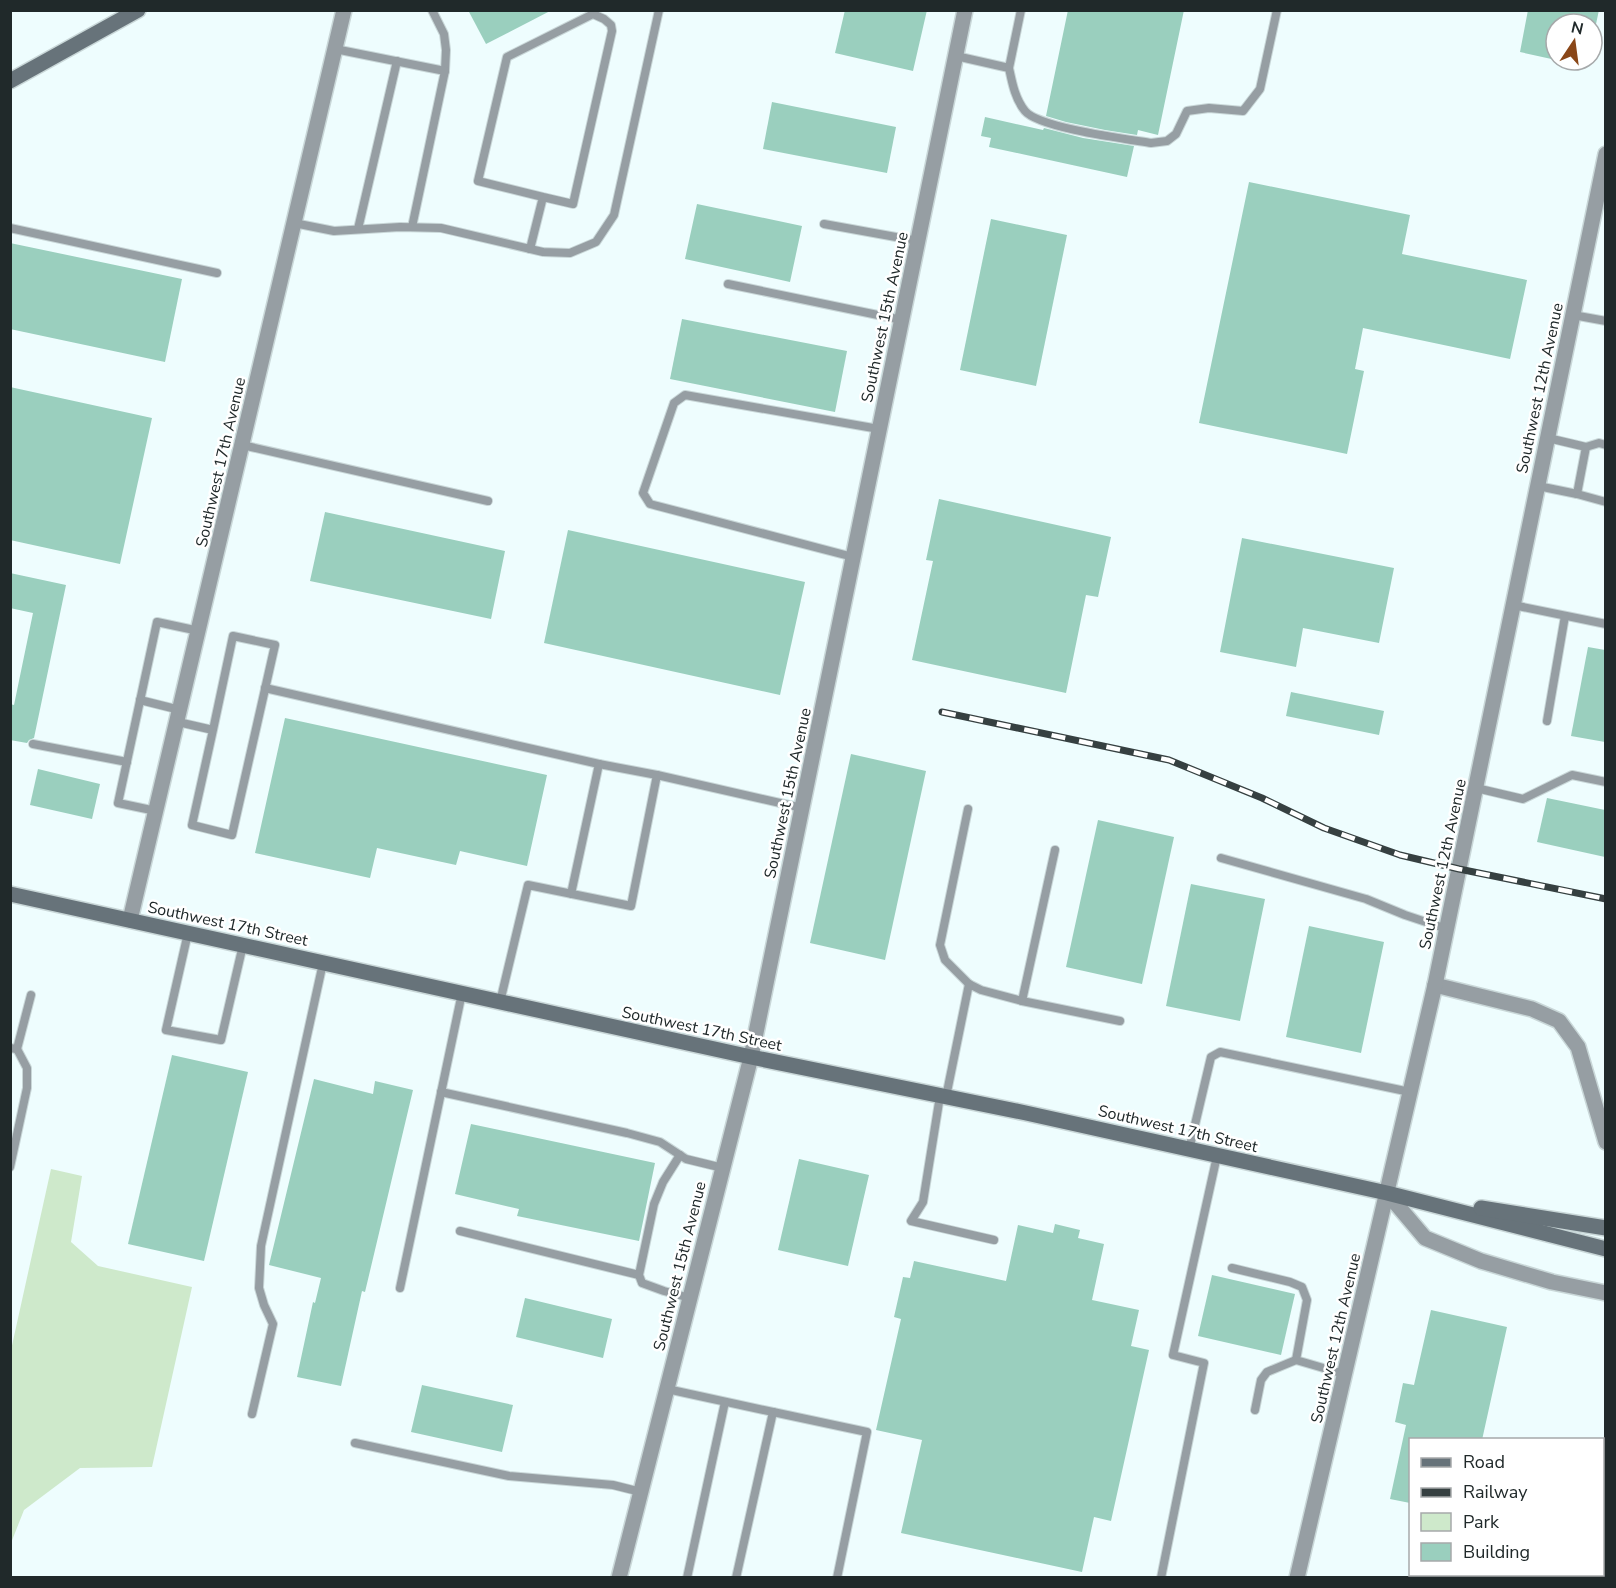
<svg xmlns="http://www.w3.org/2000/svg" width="1616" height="1588" font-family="'Nunito Sans',sans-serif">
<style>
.green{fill:#cee9cb}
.building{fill:#9acfbe}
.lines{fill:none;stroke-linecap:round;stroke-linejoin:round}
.service-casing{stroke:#c9d7d8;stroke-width:10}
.minor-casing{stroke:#c9d7d8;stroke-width:18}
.secondary-casing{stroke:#c9d7d8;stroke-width:18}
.service{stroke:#969ea3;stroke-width:8}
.minor{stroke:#969ea3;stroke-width:15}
.secondary{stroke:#67737a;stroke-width:15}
.rail-casing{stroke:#364041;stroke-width:7}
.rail{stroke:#fff;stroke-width:4.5;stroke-dasharray:14;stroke-linecap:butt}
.labels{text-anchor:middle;stroke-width:5;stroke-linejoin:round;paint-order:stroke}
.street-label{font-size:16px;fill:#20292a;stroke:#fff}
</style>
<rect width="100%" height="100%" fill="#eefdfe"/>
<!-- green -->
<polygon class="green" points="51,1169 82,1176 71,1242 98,1266 192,1287 152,1467 80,1468 24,1510 11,1543 11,1350"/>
<!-- building -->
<g class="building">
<polygon points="468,10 552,10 486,44"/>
<polygon points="845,10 927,10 913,71 835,53"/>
<polygon points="1068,10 1184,10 1158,135 1138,130 1137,135 1105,130 1066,122 1046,116"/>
<polygon points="1528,10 1599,10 1596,24 1556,24 1556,60 1520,52"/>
<polygon points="772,102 896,127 887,173 763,149"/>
<polygon points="985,117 1043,130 1044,128 1083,138 1134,146 1127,177 989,147 991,138 981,136"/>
<polygon points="1249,182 1410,215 1402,254 1527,280 1510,359 1363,328 1355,369 1364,371 1347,454 1199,423"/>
<polygon points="697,204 802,226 790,282 685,259"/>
<polygon points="991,219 1067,235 1036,386 960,370"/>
<polygon points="10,243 182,279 165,362 10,329"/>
<polygon points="682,319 847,351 835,412 670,379"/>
<polygon points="10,387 152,418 120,564 10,540"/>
<polygon points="939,499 1111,537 1098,597 1086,595 1066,693 912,660 933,561 926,560"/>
<polygon points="325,512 505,551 491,619 310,581"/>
<polygon points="568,530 805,582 780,695 544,643"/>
<polygon points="1242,538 1394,568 1379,643 1303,628 1296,667 1220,652"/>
<polygon points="10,573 66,585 34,738 29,740 27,743 10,740 10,704 14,705 33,613 10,608"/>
<polygon points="1588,647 1605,650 1605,742 1571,736"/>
<polygon points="1291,692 1384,711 1379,735 1286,716"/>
<polygon points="285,718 547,775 527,866 460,851 456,865 377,848 370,878 255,853"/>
<polygon points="851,754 926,771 885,960 810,943"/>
<polygon points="38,769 100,784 92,819 30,805"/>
<polygon points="1547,798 1605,810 1605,857 1537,842"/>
<polygon points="1098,820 1174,837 1142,984 1066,967"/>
<polygon points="1191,884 1265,899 1240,1021 1166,1006"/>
<polygon points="1309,926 1384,942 1361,1053 1286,1037"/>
<polygon points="172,1055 248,1072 204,1261 128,1244"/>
<polygon points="314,1079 373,1094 375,1081 413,1090 365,1292 362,1291 341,1386 297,1377 313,1302 315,1303 321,1278 269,1265"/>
<polygon points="471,1124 655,1163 639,1241 517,1216 519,1209 455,1194"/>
<polygon points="799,1159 869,1175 848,1266 778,1250"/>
<polygon points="1055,1224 1080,1230 1078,1238 1104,1244 1092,1300 1139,1310 1131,1346 1149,1350 1111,1521 1094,1517 1082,1572 901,1533 922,1440 876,1430 901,1319 894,1317 903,1277 910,1278 914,1261 1006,1281 1018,1225 1053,1233"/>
<polygon points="1212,1275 1295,1294 1281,1355 1198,1336"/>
<polygon points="525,1298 612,1319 603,1358 516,1337"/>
<polygon points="1431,1310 1507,1327 1482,1440 1410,1440 1410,1503 1390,1499 1406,1425 1395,1422 1403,1383 1414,1385"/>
<polygon points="422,1385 513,1405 502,1452 411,1432"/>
</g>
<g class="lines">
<defs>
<g id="service">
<polyline points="432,10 444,34 446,50 445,71"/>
<polyline points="335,49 445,71 412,227"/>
<path d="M956,56l53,12c3,14 6,31 16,43 14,17 101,28 126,32l16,-2 9,-7 11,-23 22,-3 34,3 17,-22 17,-79"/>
<polyline points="1009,68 1021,10"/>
<polyline points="294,223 334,231 400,227 441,228 543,252 570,253 596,242 614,215 659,10"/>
<polyline points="824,224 918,241"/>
<polyline points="10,228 217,273"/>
<polyline points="358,229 397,61"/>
<polyline points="530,249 543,197 573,204 612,31 611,25 604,19 593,14 507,57 478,181 543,197"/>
<polyline points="728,284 902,320"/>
<polyline points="1573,315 1606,321"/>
<polyline points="242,445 488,501"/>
<polyline points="1586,447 1599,443 1606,445"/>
<polyline points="1538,486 1577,494 1586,447 1548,438"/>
<polyline points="1577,494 1606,502"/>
<polyline points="853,557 650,504 643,493 674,403 685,395 879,429"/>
<polyline points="1513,605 1606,624"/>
<polyline points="265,688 599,764"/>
<polyline points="140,700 180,710"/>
<polyline points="1547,721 1565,616"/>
<polyline points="178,722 213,730 192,825 232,835 275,645 233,636 213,730"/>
<polyline points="33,744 127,762"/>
<polyline points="657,775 802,808"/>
<polyline points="1476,788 1523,799 1572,775 1606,782"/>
<polyline points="968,809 940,945 945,960 969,984 981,990 1022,1001 1120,1021"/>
<polyline points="156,811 118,803 157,622 199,631"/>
<polyline points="1221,858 1366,899 1405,915 1447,929"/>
<polyline points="188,933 166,1030 221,1040 243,945"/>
<polyline points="1022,1001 1055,850"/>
<polyline points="500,1002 528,885 631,906 657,775 599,764 571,894"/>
<polyline points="10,1048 17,1049 31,995"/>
<polyline points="441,1092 627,1133 660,1142 686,1159 723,1168"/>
<polyline points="940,1096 923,1202 911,1221 994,1240"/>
<polyline points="946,1097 969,984"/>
<polyline points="1189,1150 1211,1057 1220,1052 1410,1092"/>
<polyline points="680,1155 663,1182 654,1204 639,1275 642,1283 664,1291 690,1298"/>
<polyline points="10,1167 27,1088 27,1068 17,1049"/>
<polyline points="460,1231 639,1275"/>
<polyline points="1232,1268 1290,1282 1302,1287 1307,1300 1296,1360 1344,1374"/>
<polyline points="400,1288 462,993"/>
<polyline points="667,1389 773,1412 736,1578"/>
<polyline points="1255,1410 1261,1380 1267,1372 1296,1360"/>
<polyline points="773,1412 867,1432 837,1578"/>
<polyline points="252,1414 273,1324 264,1305 259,1288 261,1246 323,963"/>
<polyline points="355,1443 509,1476 613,1485 641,1492"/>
<polyline points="687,1578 725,1402"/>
<polyline points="1161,1578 1204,1363 1173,1355 1217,1156"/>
</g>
<g id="minor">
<polyline points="130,920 344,10"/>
<polyline points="1435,985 1532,1009 1559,1021 1578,1047 1606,1142"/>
<polyline points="1387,1193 1425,1238 1481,1261 1552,1282 1606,1293"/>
<polyline points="619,1578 751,1057 965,10"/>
<polyline points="1297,1578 1435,985 1606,154"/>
</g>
<g id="secondary">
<polyline points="10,81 138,10"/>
<polyline points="10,894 751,1057 1026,1113 1387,1193 1606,1249"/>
<polyline points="1481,1208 1606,1228"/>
</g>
</defs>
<!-- service casing -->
<use href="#service" class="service-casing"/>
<!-- minor casing -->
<use href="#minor" class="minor-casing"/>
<!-- secondary casing -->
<use href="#secondary" class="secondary-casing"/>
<!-- service -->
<use href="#service" class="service"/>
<!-- minor -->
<use href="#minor" class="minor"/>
<!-- secondary -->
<use href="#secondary" class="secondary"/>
<defs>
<polyline id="rail" points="942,712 1169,760 1262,798 1324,828 1400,855 1459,869 1606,899"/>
</defs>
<!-- rail casing -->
<use href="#rail" class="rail-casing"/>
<!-- rail -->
<use href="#rail" class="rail"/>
</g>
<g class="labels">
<!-- street labels -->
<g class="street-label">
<text transform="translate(884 317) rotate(-78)" y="6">Southwest 15th Avenue</text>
<text transform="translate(1539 388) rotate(-78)" y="6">Southwest 12th Avenue</text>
<text transform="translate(220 462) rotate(-77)" y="6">Southwest 17th Avenue</text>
<text transform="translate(787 793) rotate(-78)" y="6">Southwest 15th Avenue</text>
<text transform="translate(1442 864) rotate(-78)" y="6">Southwest 12th Avenue</text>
<text transform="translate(228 923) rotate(12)" y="6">Southwest 17th Street</text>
<text transform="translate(702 1028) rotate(12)" y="6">Southwest 17th Street</text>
<text transform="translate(1178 1128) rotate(13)" y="6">Southwest 17th Street</text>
<text transform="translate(679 1266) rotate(-76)" y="6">Southwest 15th Avenue</text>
<text transform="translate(1335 1338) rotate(-77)" y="6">Southwest 12th Avenue</text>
</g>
</g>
<!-- border -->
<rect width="1616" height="1588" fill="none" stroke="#20292a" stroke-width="24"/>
<!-- legend -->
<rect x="1409" y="1438" width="195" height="138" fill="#ffffff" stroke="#a6a9aa" stroke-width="1.5"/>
<rect x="1421" y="1458" width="30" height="9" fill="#67737a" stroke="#a6a9aa" stroke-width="1.5"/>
<text x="1463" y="1468" font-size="18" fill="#20292a">Road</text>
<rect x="1421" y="1488" width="30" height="9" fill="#364041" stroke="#a6a9aa" stroke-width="1.5"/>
<text x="1463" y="1498" font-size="18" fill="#20292a">Railway</text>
<rect x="1421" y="1513" width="30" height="18" fill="#cee9cb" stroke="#a6a9aa" stroke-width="1.5"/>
<text x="1463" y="1528" font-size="18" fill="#20292a">Park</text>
<rect x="1421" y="1543" width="30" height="18" fill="#9acfbe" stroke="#a6a9aa" stroke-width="1.5"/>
<text x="1463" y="1558" font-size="18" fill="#20292a">Building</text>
<!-- north arrow -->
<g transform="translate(1574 42) rotate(13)"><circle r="28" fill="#ffffff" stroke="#a6a9aa" stroke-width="1.5"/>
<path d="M0-4.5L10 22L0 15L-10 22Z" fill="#8a4718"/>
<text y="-9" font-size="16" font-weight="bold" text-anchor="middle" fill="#20292a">N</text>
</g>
</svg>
